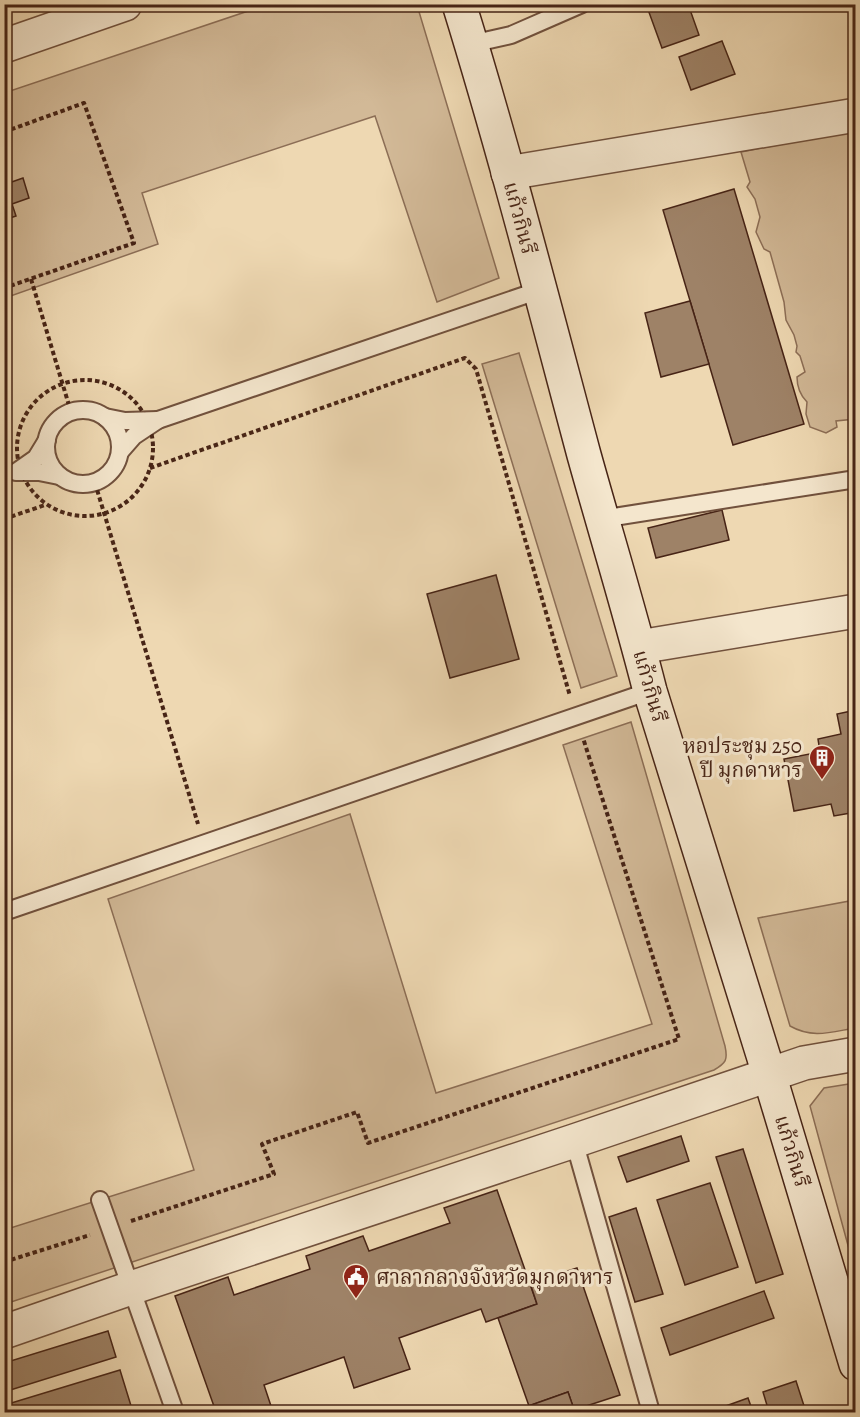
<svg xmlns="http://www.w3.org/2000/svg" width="860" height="1417" font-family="Alegreya,'Noto Serif Thai',serif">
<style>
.green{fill:#d2b997;stroke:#8c6e56;stroke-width:1.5}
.building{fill:#9e8267;stroke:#472416;stroke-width:1.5}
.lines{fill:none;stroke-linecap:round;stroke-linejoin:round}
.lane-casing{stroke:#71513d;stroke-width:20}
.street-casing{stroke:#71513d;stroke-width:36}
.secondary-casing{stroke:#472416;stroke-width:36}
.path{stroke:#472416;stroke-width:4;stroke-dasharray:4.5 3;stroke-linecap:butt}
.lane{stroke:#f4e6cd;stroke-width:16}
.street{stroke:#f4e6cd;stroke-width:33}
.secondary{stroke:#f4e6cd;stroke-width:33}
.labels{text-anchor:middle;stroke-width:6;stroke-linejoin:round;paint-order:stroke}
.street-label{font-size:21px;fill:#472416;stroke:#f4e6cd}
.poi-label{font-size:21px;fill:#472416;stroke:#f4e6cd;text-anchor:end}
</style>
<rect width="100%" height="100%" fill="#eed8b2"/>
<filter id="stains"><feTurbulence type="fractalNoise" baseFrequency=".00333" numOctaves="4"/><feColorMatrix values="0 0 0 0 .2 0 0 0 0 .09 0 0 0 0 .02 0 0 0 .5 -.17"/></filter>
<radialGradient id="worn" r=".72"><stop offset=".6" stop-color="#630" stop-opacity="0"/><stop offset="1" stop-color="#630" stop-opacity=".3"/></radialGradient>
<!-- green -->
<g class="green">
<polygon points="266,5 417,5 499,278 437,302 375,116 142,193 158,244 5,298 4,93"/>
<path d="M855,130v289l-19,2 1,6 -11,6 -16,-6 -4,-13 1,-12c-7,-7 -10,-14 -10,-25l8,-5 -5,-16 -4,-4 1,-6 -3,-11 -8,-15 -2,-18 -14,-50 -6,-3 -8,-17 4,-15 -5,-18 -8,-12 3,-5 -9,-30z"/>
<polygon points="519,353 617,676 581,688 482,364"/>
<path d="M631,722l94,324c3,14 1,17 -11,24l-709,234 -1,-74 190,-60 -86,-271 242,-85 86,279 216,-69 -89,-279z"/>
<path d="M855,900v128c-24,4 -42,11 -65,-2l-32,-108z"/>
<polygon points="855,1083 856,1083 855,1271 810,1106 824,1088"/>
</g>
<!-- building -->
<g class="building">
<polygon points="646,4 688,4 699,35 662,48"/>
<polygon points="722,41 735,74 691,90 679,57"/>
<polygon points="23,178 29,198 12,204 16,216 4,220 4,179 6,184"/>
<polygon points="734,189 804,424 733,445 663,210"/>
<polygon points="690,301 709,364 661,377 645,313"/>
<polygon points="722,510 729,540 656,558 648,528"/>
<polygon points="496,575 519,659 450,678 427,594"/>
<polygon points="856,710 856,812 834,816 831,804 794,811 784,759 820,752 818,739 841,734 837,714"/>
<polygon points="681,1136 689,1161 627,1182 618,1157"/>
<polygon points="743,1149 783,1274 756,1283 716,1157"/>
<polygon points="710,1183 738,1267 685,1285 657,1200"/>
<polygon points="497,1190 537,1304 486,1322 481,1309 399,1338 410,1369 354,1388 344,1357 264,1385 273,1412 216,1412 175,1296 228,1277 234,1295 310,1269 306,1256 363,1236 369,1251 450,1223 444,1208"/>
<polygon points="636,1208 663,1294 635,1302 609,1217"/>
<polygon points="577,1268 620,1395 574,1410 568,1392 529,1406 498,1318 537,1304 530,1283"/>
<polygon points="764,1291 774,1318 670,1355 661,1328"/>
<polygon points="108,1331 116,1357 4,1392 4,1363"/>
<polygon points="120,1370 132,1409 122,1412 11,1412 8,1404"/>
<polygon points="796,1381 806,1412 769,1412 763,1392"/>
<polygon points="568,1392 575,1412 518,1412 517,1410"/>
<polygon points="748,1398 753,1412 709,1412"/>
</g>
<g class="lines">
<defs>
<g id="lane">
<polyline points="471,44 511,35 582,4"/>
<circle cx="83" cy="447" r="37"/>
<polyline points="105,417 125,421 158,420 134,436 120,452"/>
<polyline points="158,420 540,290"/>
<polyline points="47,440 36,458 16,472 39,472 59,476"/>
<polyline points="601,519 856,479"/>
<polyline points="4,912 650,691"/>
<polyline points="574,1141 651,1412"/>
<polyline points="100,1200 175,1412"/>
</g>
<g id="street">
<polyline points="4,46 125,4"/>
<polyline points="508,173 856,115"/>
<polyline points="639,647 856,611"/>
<polyline points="4,1332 131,1288 574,1141 804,1063 856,1054"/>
</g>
<path id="secondary" d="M459,4c46,149 85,301 125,451 22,79 46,157 66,236l119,383 87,290"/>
</defs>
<!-- lane casing -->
<use href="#lane" class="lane-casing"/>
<!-- street casing -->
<use href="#street" class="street-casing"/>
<!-- secondary casing -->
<use href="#secondary" class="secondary-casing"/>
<!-- path -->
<g class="path">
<polyline points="4,132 84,103 134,243 4,288"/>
<polyline points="31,279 71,412"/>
<circle cx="85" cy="448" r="68"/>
<polyline points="150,468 465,358 476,369 570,696"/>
<polyline points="95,483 198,824"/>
<polyline points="4,519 45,505"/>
<polyline points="131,1221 274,1174 262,1144 357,1112 368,1143 679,1039 583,738"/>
<polyline points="4,1262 90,1235"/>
</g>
<!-- lane -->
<use href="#lane" class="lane"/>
<!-- street -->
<use href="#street" class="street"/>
<!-- secondary -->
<use href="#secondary" class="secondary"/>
</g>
<!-- icons -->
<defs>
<symbol id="building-pin" viewBox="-11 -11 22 30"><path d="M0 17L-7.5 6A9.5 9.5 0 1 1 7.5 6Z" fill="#8f2418" stroke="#f4e6cd"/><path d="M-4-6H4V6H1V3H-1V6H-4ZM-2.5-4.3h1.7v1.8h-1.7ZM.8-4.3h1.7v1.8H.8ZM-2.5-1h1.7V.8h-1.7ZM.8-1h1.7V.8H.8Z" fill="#fff"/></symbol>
<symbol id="civic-pin" viewBox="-11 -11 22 30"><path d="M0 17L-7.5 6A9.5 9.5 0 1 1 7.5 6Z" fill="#8f2418" stroke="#f4e6cd"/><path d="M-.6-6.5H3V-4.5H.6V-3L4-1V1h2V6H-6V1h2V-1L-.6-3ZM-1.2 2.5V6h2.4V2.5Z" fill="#fff"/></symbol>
</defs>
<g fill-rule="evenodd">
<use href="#building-pin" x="807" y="743" width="30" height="40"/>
<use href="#civic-pin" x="341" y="1262" width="30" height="40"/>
</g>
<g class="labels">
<!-- street labels -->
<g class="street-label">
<text transform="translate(520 218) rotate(75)" y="7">แก้วกินรี</text>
<text transform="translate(650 686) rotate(74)" y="7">แก้วกินรี</text>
<text transform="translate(792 1151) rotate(73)" y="7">แก้วกินรี</text>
</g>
<!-- poi labels -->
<g class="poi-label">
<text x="802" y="753">หอประชุม 250<tspan x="802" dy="24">ปี มุกดาหาร</tspan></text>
<text x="376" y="1284" text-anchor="start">ศาลากลางจังหวัดมุกดาหาร</text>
</g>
</g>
<!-- margin -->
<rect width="860" height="1417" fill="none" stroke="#eed8b2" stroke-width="24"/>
<rect x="6" y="6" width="848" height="1405" fill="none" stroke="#472416" stroke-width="3"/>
<rect x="12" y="12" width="836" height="1393" fill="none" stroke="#472416" stroke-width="1.5"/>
<rect width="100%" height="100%" filter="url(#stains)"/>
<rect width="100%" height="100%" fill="url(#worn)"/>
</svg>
